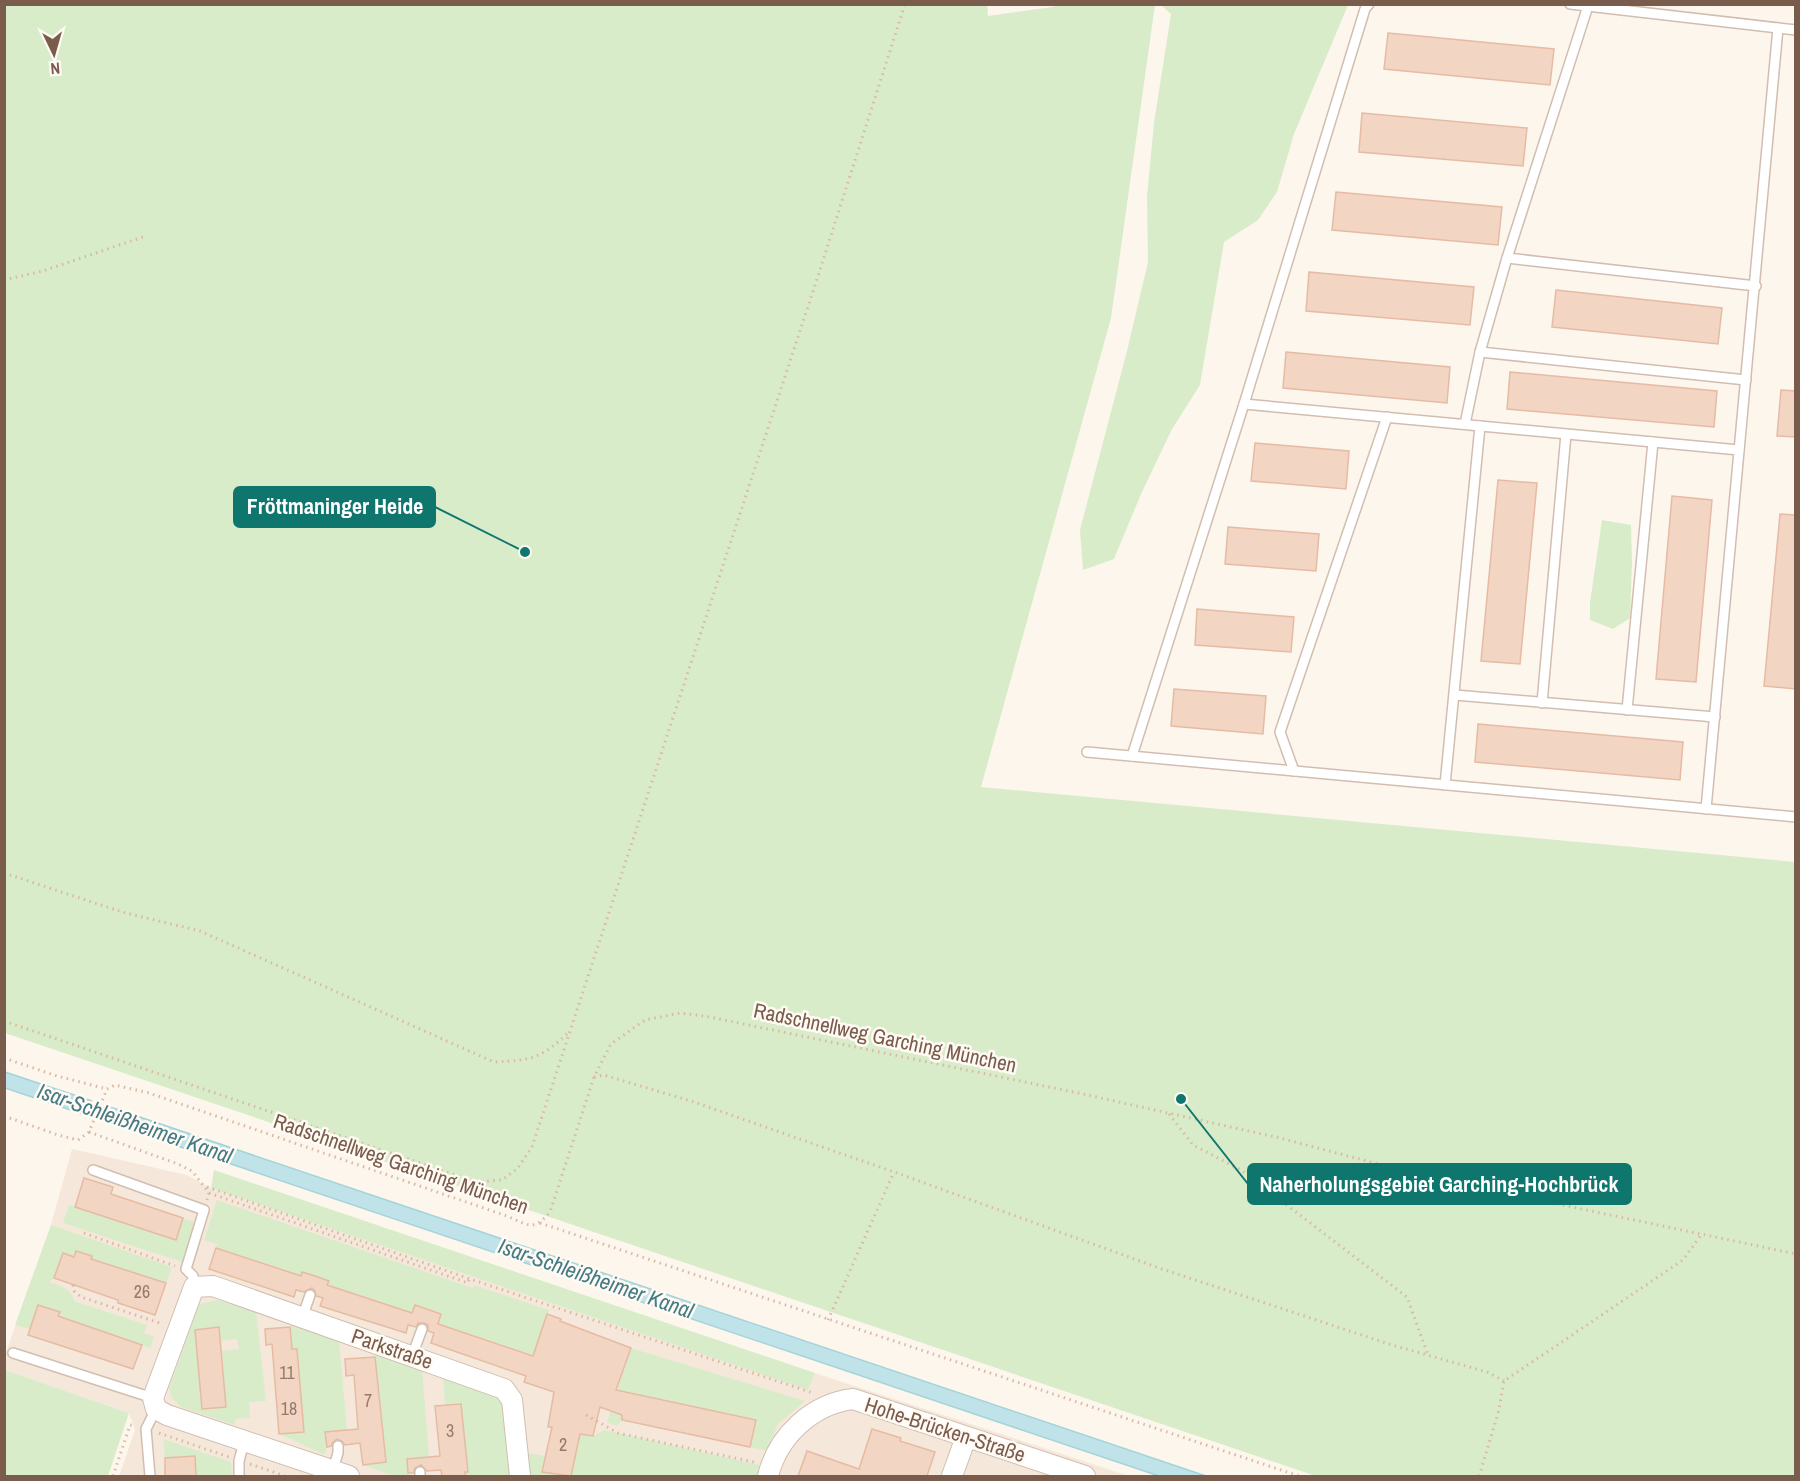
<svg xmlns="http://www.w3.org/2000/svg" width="1800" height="1481" font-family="'Archivo Narrow',sans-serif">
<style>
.residential{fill:#f5e8da}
.green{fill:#d8ecc9;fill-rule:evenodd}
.water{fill:#bfe3e8;stroke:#a5d3da;stroke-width:1.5}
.pier{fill:#fdf6ec}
.building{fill:#f3d5c3;stroke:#e6bba3;stroke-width:1.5}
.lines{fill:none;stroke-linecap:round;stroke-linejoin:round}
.service-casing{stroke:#d1beb0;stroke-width:12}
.minor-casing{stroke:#d1beb0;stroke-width:22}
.path{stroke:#d9b8a5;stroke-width:3;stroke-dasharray:1.5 4.5;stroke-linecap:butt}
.service{stroke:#fff;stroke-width:9}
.minor{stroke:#fff;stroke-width:20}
.labels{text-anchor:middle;stroke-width:5;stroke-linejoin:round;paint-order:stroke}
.number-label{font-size:18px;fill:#987a6a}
.street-label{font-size:21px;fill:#7a5c4d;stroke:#fffaf3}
.water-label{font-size:22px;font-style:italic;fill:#437c86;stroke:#fffaf3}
.leader{fill:none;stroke:#0f766e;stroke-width:2}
.callout-dot{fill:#0f766e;stroke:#fffaf3;stroke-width:2}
.callout{fill:#0f766e;stroke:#0f766e;stroke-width:2}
.callout-label{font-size:22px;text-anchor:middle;font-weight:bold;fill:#fff}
</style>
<rect width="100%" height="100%" fill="#fdf6ec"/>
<!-- residential -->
<polygon class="residential" points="72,1149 187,1175 211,1188 807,1389 815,1373 1129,1476 119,1476 135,1430 129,1413 5,1370 5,1355 51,1225"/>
<!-- green -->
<g class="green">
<polygon points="987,4 988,16 1053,7 1056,5 1155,5 1111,318 981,787 1795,862 1795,1476 1316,1476 5,1033 5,5"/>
<polygon points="1161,5 1348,5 1294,134 1277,192 1258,220 1224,242 1200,385 1172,429 1141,494 1114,559 1083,570 1080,530 1127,351 1148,262 1147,196 1154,123 1171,14"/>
<polygon points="1602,520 1631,525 1632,563 1630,618 1613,629 1590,620 1590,603"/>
<polygon points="214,1170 815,1373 808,1390 211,1188"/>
<polygon points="217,1200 473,1288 474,1285 549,1310 533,1355 438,1324 441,1313 415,1305 412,1313 327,1285 329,1281 302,1272 301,1276 216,1248 217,1244 204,1240"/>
<polygon points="69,1205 176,1240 183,1218 195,1222 182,1262 63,1223"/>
<path d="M51,1225l121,42 -6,16 -76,-20 2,-7 -16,-5 -2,6 -11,-4 -9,25 -5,4c11,4 23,6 25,19l73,24 -3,8 10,4 -4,11 -91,-32 1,-4 -22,-7 -8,24 -15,-4z"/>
<path d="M217,1300l39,11 10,90 -17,1 1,16 -15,1v6l-54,-18 -9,-9 -3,-9 27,-78 4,-7zM219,1328l1,13 17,-2 2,10 -17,2 4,56 -24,2 -7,-78z"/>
<polygon points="294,1323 339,1340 347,1430 325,1432 327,1447 324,1455 280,1434 304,1432 297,1349 292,1349 290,1327"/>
<polygon points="631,1348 805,1401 778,1424 767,1451 750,1447 627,1393 622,1420 617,1426 607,1422"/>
<polygon points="380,1353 422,1368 429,1457 407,1459 409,1476 394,1476 363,1465 386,1462 375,1357"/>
<polygon points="5,1370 129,1413 108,1476 5,1476"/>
<polygon points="443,1375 503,1395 511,1476 465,1476 465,1472 467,1472 440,1457 439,1440 445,1406"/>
<polygon points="604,1430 768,1467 765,1476 571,1476 580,1434 593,1436"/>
<polygon points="163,1439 231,1462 232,1476 196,1476 194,1456 165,1458"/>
<polygon points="527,1453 545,1456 542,1472 563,1476 529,1476"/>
</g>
<!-- water -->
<polygon class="water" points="5,1072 119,1110 1206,1476 1159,1476 5,1088"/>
<!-- pier -->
<polygon class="pier" points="93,1098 112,1104 104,1125 85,1119"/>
<!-- building -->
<g class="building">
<polygon points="1388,33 1554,49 1550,85 1384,69"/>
<polygon points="1362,113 1527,128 1523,166 1359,152"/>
<polygon points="1336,192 1502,207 1498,245 1332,230"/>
<polygon points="1309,272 1474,287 1470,325 1306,311"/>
<polygon points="1556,290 1722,308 1718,344 1552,327"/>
<polygon points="1286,352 1450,367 1447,403 1283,388"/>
<polygon points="1510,372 1717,391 1714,427 1507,409"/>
<polygon points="1781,390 1796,391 1796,437 1777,436"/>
<polygon points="1255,443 1349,451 1346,489 1251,481"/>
<polygon points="1498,480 1537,483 1520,664 1481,661"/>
<polygon points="1672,496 1712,500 1696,682 1656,679"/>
<polygon points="1780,514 1796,515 1796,689 1764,686"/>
<polygon points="1228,527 1319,534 1316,571 1225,564"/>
<polygon points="1197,609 1294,617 1291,652 1195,645"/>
<polygon points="1174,689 1266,696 1263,734 1171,726"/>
<polygon points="1478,724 1683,742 1680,780 1475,762"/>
<polygon points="84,1178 113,1187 111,1194 183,1218 176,1240 75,1207"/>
<polygon points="216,1248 301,1276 302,1272 315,1276 329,1281 327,1285 412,1313 415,1305 441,1314 438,1324 533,1356 547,1314 561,1319 560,1321 631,1348 616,1390 756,1420 750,1447 622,1420 622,1415 600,1407 593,1436 580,1434 571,1476 542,1472 552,1427 548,1427 554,1392 524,1382 526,1376 431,1343 434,1333 428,1331 428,1325 424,1323 418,1323 416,1327 408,1325 406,1333 320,1306 323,1298 316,1296 315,1291 312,1288 304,1292 296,1290 294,1297 209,1269"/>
<polygon points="76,1251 92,1256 91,1259 166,1283 155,1315 118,1303 118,1300 54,1278 63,1253 74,1257"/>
<polygon points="38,1305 60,1312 58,1316 142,1345 133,1369 28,1335"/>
<polygon points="219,1327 226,1407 202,1409 195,1330"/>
<polygon points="290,1327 292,1349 297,1349 304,1432 279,1434 272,1344 266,1345 265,1329"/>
<polygon points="375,1357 386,1462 363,1465 360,1443 345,1445 342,1441 337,1439 333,1442 331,1446 327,1447 325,1432 358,1429 354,1375 346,1376 345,1359"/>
<polygon points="461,1404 468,1472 465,1472 465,1476 442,1476 441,1470 427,1471 421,1465 415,1468 413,1473 408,1473 407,1459 440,1456 435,1406"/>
<polygon points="872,1429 901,1438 900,1441 935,1452 927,1476 798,1476 807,1451 859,1469"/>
<polygon points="195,1456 196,1476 165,1476 165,1458"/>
</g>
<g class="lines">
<defs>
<g id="service">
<polyline points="1570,4 1796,30"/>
<polyline points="1507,258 1756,286"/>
<polyline points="1480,352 1746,380"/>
<polyline points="1244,404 1739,450"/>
<polyline points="1465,424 1480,352 1507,258 1588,6"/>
<polyline points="1455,695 1715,717"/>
<polyline points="1542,703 1566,434"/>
<polyline points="1627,710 1653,442"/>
<polyline points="1087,752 1796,817"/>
<polyline points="1132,756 1244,404 1365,9 1369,4"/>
<polyline points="1294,771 1280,732 1387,417"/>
<polyline points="1445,785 1480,426"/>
<polyline points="1706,809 1778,28"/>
<polyline points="93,1170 204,1210 186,1269 193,1276 194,1287"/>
<polyline points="302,1318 310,1295"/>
<polyline points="13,1353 153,1398"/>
<polyline points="412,1356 422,1329"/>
<polyline points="332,1472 338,1453 338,1446"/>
<polyline points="420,1472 420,1476"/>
<polyline points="150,1476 146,1429 156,1409"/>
<polyline points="239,1476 239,1461 244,1442"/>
</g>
<g id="minor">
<polyline points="349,1476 167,1415 156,1409 153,1398 194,1287 213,1286 504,1389 512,1400 520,1476"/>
<path d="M768,1476c10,-40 44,-72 85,-77l232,77"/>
<polyline points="952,1476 966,1437"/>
</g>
</defs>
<!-- service casing -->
<use href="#service" class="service-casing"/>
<!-- minor casing -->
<use href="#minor" class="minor-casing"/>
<!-- path -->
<g class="path">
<polyline points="4,280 43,271 143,237"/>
<path d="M4,873l118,39 78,19 294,131c39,-2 46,-3 75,-30"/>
<polyline points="4,1021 476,1182 502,1180 517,1169 532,1147 818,276 905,4"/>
<polyline points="4,1058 57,1076 107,1089"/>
<polyline points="594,1077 604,1075 694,1102 894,1172 1162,1269 1392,1345 1487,1372 1504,1381"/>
<path d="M107,1089l8,-4 34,8 358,123c21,9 26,16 43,-4l44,-135 17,-33 34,-24 35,-7 30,4 373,77 197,44 140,37 376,79"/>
<polyline points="1169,1114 1193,1145 1241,1170 1407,1297 1428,1355"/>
<polyline points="4,1116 58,1135 78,1140 89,1132 107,1089"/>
<polyline points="89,1132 178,1164 192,1171 209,1193 207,1200"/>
<polyline points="207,1187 470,1279 813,1393"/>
<polyline points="209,1193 468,1283 469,1280"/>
<polyline points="540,1223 1299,1476"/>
<polyline points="84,1233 175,1266"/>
<polyline points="73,1285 74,1291 81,1297 163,1324"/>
<polyline points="828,1320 894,1172"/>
<polyline points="586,1415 618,1433 754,1462"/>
<polyline points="159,1433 229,1457"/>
<polyline points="250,1464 285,1476"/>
<polyline points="113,1476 130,1425 135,1426"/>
<polyline points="1479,1476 1498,1414 1504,1381 1683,1260 1701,1235"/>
</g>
<!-- service -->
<use href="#service" class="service"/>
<!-- minor -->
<use href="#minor" class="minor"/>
</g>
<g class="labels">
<!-- number labels -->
<g class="number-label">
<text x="142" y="1298">26</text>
<text x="287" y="1379">11</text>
<text x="368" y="1407">7</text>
<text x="289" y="1415">18</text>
<text x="450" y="1437">3</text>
<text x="563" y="1451">2</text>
</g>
<!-- street labels -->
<g class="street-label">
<text transform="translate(885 1038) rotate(12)" y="7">Radschnellweg Garching München</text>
<text transform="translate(401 1164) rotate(19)" y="7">Radschnellweg Garching München</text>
<text transform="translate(392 1349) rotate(19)" y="7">Parkstraße</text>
<text transform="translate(945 1430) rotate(18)" y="7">Hohe-Brücken-Straße</text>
</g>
<!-- water labels -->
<g class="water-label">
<text transform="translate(135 1123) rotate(19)" y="8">Isar-Schleißheimer Kanal</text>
<text transform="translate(596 1278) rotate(19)" y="8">Isar-Schleißheimer Kanal</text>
</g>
</g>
<!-- callouts -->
<path class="leader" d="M525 552L435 507M1181 1099L1248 1184"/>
<g class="callout-dot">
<circle cx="525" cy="552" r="6"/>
<circle cx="1181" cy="1099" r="6"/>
</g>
<g class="callout">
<rect x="234" y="487" width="201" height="40" rx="6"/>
<rect x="1248" y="1164" width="383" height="40" rx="6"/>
</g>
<g class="callout-label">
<text x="335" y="514">Fröttmaninger Heide</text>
<text x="1439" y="1192">Naherholungsgebiet Garching-Hochbrück</text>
</g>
<!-- border -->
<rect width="1800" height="1481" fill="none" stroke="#7a5c4d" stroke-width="12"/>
<!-- north arrow -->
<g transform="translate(54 54) rotate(175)" stroke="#fffaf3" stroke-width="4.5" paint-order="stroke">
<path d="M0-4.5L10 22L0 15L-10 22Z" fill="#7a5c4d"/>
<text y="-9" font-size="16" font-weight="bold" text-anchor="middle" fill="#7a5c4d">N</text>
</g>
</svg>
